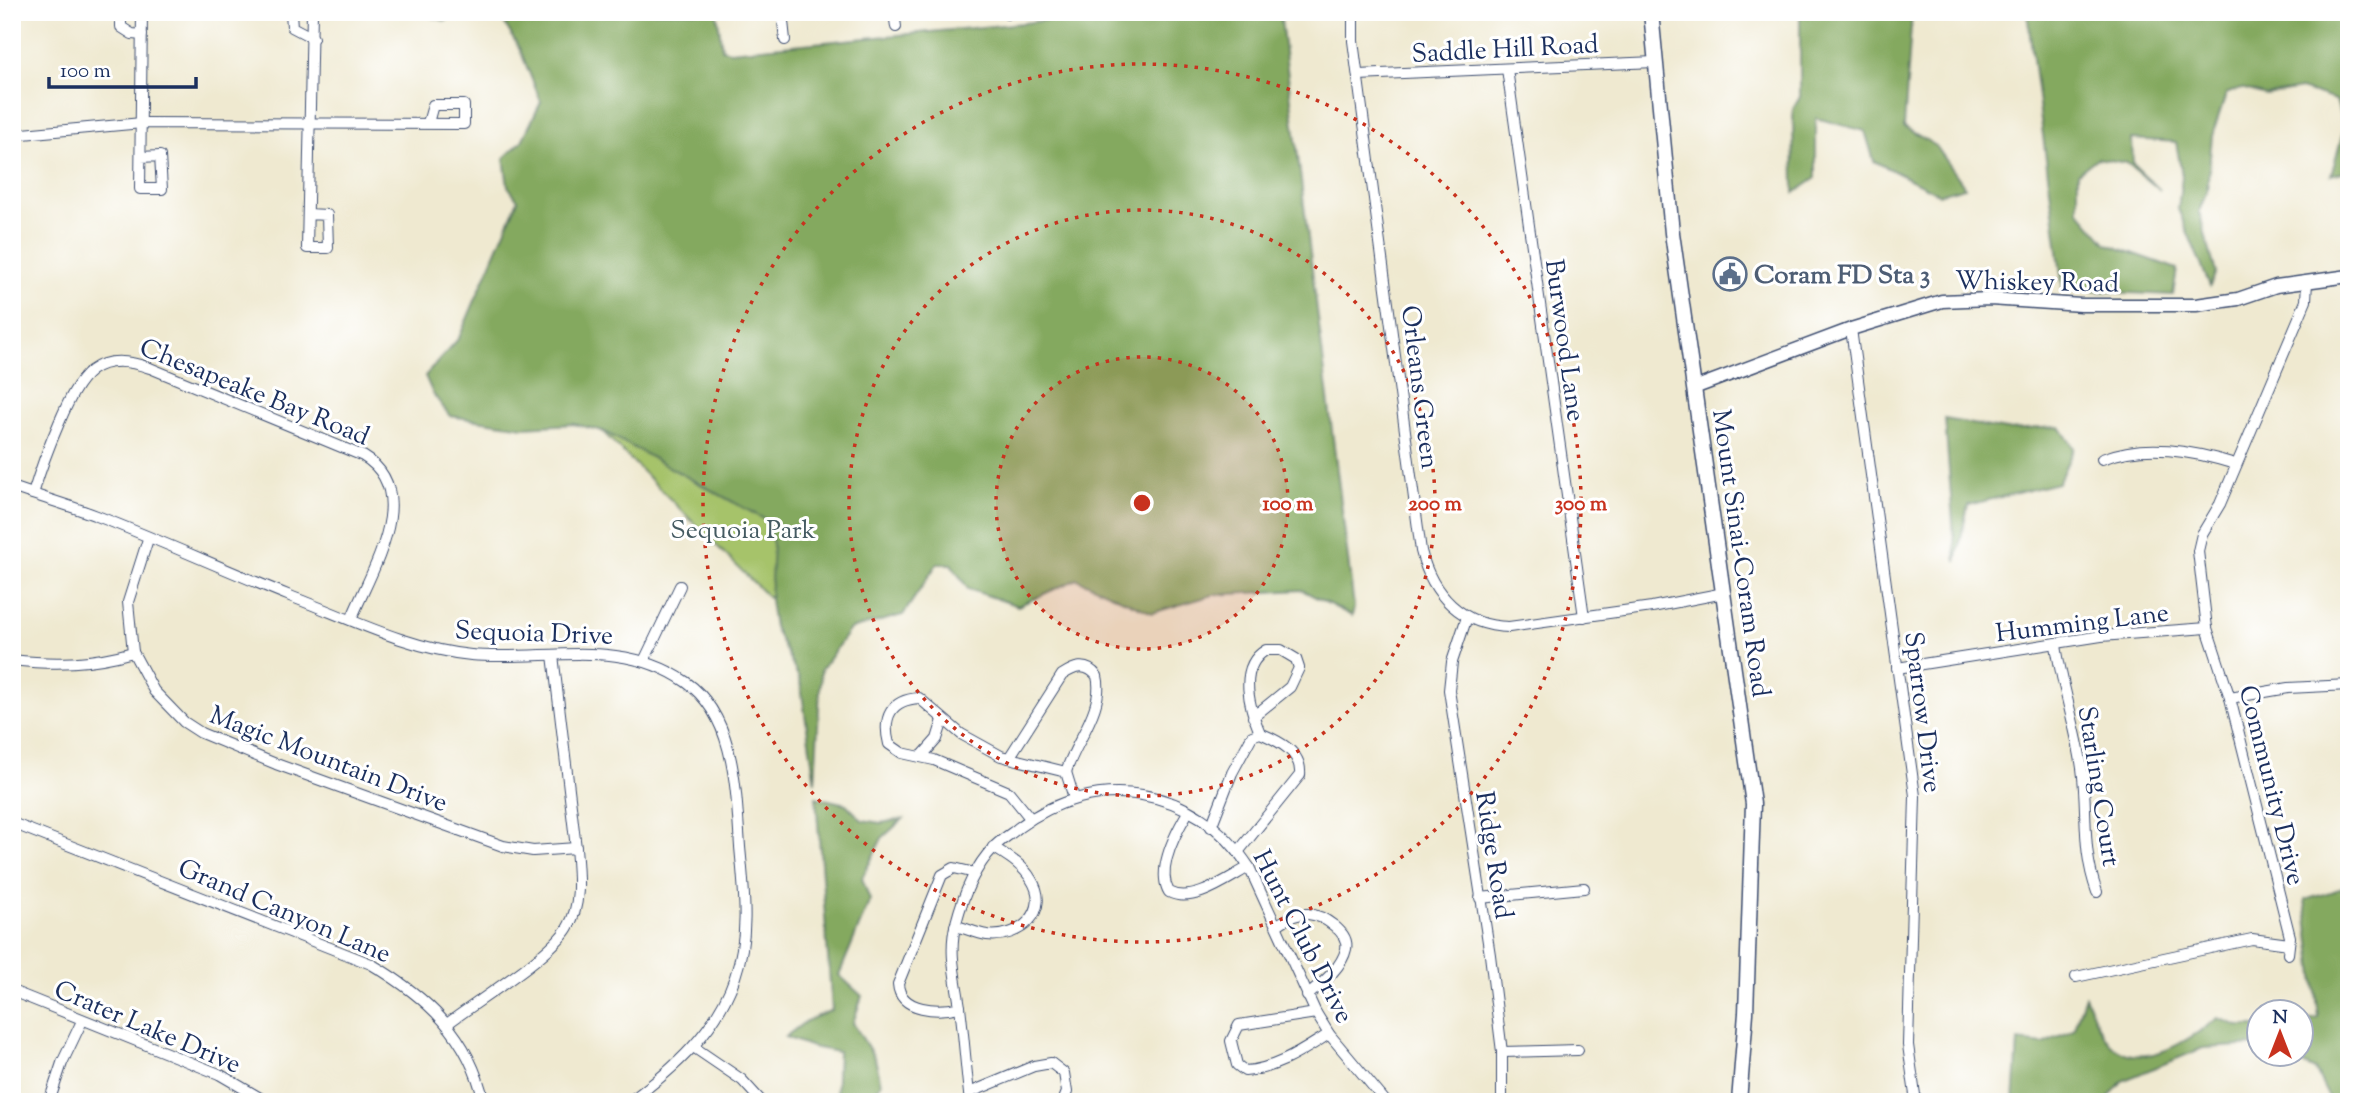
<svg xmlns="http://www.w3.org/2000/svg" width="2361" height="1114" font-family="'Sorts Mill Goudy',serif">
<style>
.green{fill:#a6c36a;stroke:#607964;stroke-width:2}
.forest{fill:#84a95e;stroke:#506c5e;stroke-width:2}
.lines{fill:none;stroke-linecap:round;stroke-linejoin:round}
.minor-casing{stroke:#3b4b6f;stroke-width:12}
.tertiary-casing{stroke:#3b4b6f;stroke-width:15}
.secondary-casing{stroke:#3b4b6f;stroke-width:17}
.minor{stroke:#fff;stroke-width:10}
.tertiary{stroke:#fff;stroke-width:12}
.secondary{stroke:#fff;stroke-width:14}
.ring{fill:none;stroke:#c8321e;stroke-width:3.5;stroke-dasharray:3.5 7}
.labels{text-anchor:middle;stroke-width:6;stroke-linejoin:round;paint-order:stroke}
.street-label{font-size:26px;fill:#1b2f5e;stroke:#fff}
.service-label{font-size:26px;font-weight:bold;fill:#4e5e75;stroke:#fff;text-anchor:start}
.park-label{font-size:26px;fill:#455b62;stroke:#fff}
.centre{fill:#c8321e;stroke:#fff;stroke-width:3.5}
.ring-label{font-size:21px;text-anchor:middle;font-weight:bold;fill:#c8321e;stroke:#fff;stroke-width:6;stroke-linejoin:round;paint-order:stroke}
</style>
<rect width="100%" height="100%" fill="#fff"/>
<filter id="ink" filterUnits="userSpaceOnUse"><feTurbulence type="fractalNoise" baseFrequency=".0143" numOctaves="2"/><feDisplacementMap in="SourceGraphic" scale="14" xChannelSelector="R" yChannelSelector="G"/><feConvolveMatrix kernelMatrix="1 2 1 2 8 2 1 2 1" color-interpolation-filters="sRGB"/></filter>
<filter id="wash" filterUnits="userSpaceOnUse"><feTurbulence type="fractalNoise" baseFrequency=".00686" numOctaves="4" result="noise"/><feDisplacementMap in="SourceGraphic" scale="28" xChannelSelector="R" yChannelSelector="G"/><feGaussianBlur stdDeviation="1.57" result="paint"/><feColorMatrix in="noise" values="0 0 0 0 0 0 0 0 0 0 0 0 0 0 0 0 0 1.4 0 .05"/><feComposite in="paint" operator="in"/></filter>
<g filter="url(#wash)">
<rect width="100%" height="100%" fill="#efe9d0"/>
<!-- green -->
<polygon class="green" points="575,404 776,512 777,606"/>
<!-- forest -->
<g class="forest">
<polygon points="415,12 454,12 446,21"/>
<polygon points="502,12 717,12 722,49 730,51 1024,23 1107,12 1280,12 1354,607 1352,616 1302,590 1213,595 1152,613 1077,579 1018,606 968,589 951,564 937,564 903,615 850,629 821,670 815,782 800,680 774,627 770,600 773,544 766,520 603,431 574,424 524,427 450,416 433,394 425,376 459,338 518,200 508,186 504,158 522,141 541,102 520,50 500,15"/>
<polygon points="1800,12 1912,12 1904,127 1936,146 1965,187 1939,194 1874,161 1865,131 1816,118 1816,178 1794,193 1793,109 1800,97"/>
<polygon points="2027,12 2349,12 2349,170 2331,175 2344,129 2336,100 2301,89 2266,95 2241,88 2226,94 2212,136 2207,190 2199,212 2216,273 2210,286 2178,209 2182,176 2176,142 2132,139 2133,164 2160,190 2127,163 2097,158 2078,173 2078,210 2107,244 2177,269 2173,295 2063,290"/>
<polygon points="1945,419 2006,430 2060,427 2074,448 2058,483 1968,505 1956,562"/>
<polygon points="816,797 846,804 862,820 881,823 903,819 882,838 862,878 870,900 839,975 862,996 853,1023 875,1059 881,1083 869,1102 836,1102 838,1052 812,1047 785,1037 806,1021 832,1010"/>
<polygon points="2349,886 2349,1102 2331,1102 2315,1070 2285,1055 2302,1054 2302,1021 2319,1018 2305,900"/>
<path d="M2085,996c6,13 11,28 19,40 30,43 84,5 114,-18l20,8h21v19l-56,3 -81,33 -17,21h-91l4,-61 26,3 29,-14z"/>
</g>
</g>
<g filter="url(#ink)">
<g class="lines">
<defs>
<g id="minor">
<polyline points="121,12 121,27 132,34 142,35"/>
<polyline points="291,12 292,27 313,38"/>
<polyline points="782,12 785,40"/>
<polyline points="894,12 896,27"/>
<polyline points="1007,12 1007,14"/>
<path d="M1353,12v29l68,510c11,44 41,75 88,76l143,-20 72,-14"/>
<polyline points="1507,69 1584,617"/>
<polyline points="1358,75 1655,62"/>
<polyline points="12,135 142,123 464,124 464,105 433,105 428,123"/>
<polyline points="141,157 160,156 162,189 140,189 142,12"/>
<polyline points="308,214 327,215 328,248 307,248 312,12"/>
<polyline points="1851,329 1915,796 1908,1045 1916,1102"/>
<path d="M2102,459c43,-17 91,-8 133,5"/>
<path d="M12,487c28,10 57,18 85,29 65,25 128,54 193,80 58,22 119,53 181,59 74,7 149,-19 215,27 50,35 50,110 54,165 4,44 10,87 -5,130 -19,55 -61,92 -106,125"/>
<path d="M33,494c7,-24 16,-48 26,-71 20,-47 36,-75 91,-55l213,88c60,36 7,116 -12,164"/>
<polyline points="148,539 128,602 133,652 154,691 184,722 201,733 276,764 503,846 533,851 576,848"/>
<polyline points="1467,617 1452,662 1449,690 1490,955 1502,1052 1502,1102"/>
<path d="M2056,645c6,42 20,81 26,123 6,44 -1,80 15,124"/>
<path d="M12,660c43,5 79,4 121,-8"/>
<polyline points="644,661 680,586"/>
<polyline points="1897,668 2101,636 2207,628"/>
<polyline points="2230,698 2288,688 2349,685"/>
<path d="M1253,717l37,-30 9,-19 -3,-9 -15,-9h-15c-29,17 -16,59 -6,83"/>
<polyline points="921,757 937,739 943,720"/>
<path d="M1009,758l53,-83c12,-8 24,-13 35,1 8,32 -22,66 -31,96"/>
<polyline points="1066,772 1074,798"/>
<path d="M1188,812c-12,20 -32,58 -19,80 24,13 59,-14 80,-25"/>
<path d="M1030,818l-21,-26 -75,-32 -32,-7 -13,-9c-7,-27 2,-44 30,-46l42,36 40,22 65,16"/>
<path d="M12,823l359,141c56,33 98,71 113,138"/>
<path d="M1211,827l21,-54 20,-37 8,-3c19,8 42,19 40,42l-62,77"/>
<polyline points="1480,898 1584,888"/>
<path d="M1277,925c10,-6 19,-12 31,-11 14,1 42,18 38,35 -4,19 -25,35 -39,47"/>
<path d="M955,926c10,2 21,7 32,9 33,4 65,-24 44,-56 -9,-15 -24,-23 -38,-32"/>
<polyline points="2288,954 2290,937 2230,698 2207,628 2198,551 2202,534 2220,504 2306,301 2307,281"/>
<polyline points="2076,977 2252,939 2289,944"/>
<polyline points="12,991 219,1074 267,1102"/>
<path d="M960,1007c-21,5 -60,5 -62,-23l44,-109 12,-7 21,5"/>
<path d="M1316,1013l-77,12 -8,16 6,24 8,6c32,-2 58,-21 84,-37"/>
<path d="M447,1024c29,-22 105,-69 121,-97 14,-23 10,-54 8,-79l-23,-193"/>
<polyline points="695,1048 742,1080 762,1102"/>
<polyline points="1502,1052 1578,1050"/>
<polyline points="969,1093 1034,1066 1051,1063 1064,1073 1067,1092 1063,1102"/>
<polyline points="49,1102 62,1063 82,1021"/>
<path d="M970,1102c-4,-32 -6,-64 -10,-95 -4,-28 -12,-56 -4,-84 7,-27 18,-55 37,-75 7,-8 17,-13 25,-20 76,-58 178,-43 231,39l67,146 13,21 57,68"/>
</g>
<polyline id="tertiary" points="1694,388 1851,329 1942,301 1990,299 2081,305 2196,305 2238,299 2276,286 2349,276"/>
<polyline id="secondary" points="1651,12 1672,233 1753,804 1746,1013 1739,1102"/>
</defs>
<!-- minor casing -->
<use href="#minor" class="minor-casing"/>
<!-- tertiary casing -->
<use href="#tertiary" class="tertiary-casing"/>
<!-- secondary casing -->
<use href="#secondary" class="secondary-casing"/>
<!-- minor -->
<use href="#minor" class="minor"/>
<!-- tertiary -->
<use href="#tertiary" class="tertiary"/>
<!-- secondary -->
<use href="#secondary" class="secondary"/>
</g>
</g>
<!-- distance rings -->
<circle cx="1142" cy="503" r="146" fill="#c8321e" fill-opacity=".12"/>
<g class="ring">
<circle cx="1142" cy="503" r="146"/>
<circle cx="1142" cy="503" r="293"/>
<circle cx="1142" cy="503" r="439"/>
</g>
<!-- icons -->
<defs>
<symbol id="civic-ring" viewBox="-11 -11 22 22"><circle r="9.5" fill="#fff" stroke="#5c6f8a" stroke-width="1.5"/><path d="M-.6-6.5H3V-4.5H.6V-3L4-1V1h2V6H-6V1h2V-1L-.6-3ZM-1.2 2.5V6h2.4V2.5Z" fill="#5c6f8a"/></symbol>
</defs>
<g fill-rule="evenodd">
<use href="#civic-ring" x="1711" y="255" width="38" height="38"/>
</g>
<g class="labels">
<!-- street labels -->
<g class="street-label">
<text transform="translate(1505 48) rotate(-3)" y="9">Saddle Hill Road</text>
<text transform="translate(2037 281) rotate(1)" y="9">Whiskey Road</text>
<text transform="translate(1566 340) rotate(82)" y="9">Burwood Lane</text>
<text transform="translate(1421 387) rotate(83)" y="9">Orleans Green</text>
<text transform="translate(255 391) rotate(22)" y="9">Chesapeake Bay Road</text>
<text transform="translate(1742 553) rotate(82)" y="9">Mount Sinai-Coram Road</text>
<text transform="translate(2082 622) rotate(-7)" y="9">Humming Lane</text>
<text transform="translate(534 632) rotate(2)" y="9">Sequoia Drive</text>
<text transform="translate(1924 712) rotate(83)" y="9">Sparrow Drive</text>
<text transform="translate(329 758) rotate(21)" y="9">Magic Mountain Drive</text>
<text transform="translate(2273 785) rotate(76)" y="9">Community Drive</text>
<text transform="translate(2100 786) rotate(81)" y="9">Starling Court</text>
<text transform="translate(1495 855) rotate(81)" y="9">Ridge Road</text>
<text transform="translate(285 910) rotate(23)" y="9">Grand Canyon Lane</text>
<text transform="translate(1304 936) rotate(63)" y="9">Hunt Club Drive</text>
<text transform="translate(148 1026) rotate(23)" y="9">Crater Lake Drive</text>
</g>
<!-- service labels -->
<g class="service-label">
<text x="1754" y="283">Coram FD Sta 3</text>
</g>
<!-- park labels -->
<g class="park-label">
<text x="743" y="538">Sequoia Park</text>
</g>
</g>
<circle cx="1142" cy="503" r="10" class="centre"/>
<g class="ring-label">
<text x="1288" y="510">100 m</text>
<text x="1435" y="510">200 m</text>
<text x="1581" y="510">300 m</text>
</g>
<!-- margin -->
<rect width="2361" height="1114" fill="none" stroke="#fff" stroke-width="42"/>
<!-- north arrow -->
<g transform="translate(2280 1033)"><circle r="33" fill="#ffffff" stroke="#a4acbf" stroke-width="2"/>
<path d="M0-5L12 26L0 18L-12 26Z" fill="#c8321e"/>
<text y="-10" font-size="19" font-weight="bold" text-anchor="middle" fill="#1b2f5e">N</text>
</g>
<!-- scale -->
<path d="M49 77v10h147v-10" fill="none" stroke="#1b2f5e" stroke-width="3.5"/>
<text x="60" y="77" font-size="21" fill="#1b2f5e" stroke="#ffffff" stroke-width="5" paint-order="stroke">100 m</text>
</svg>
